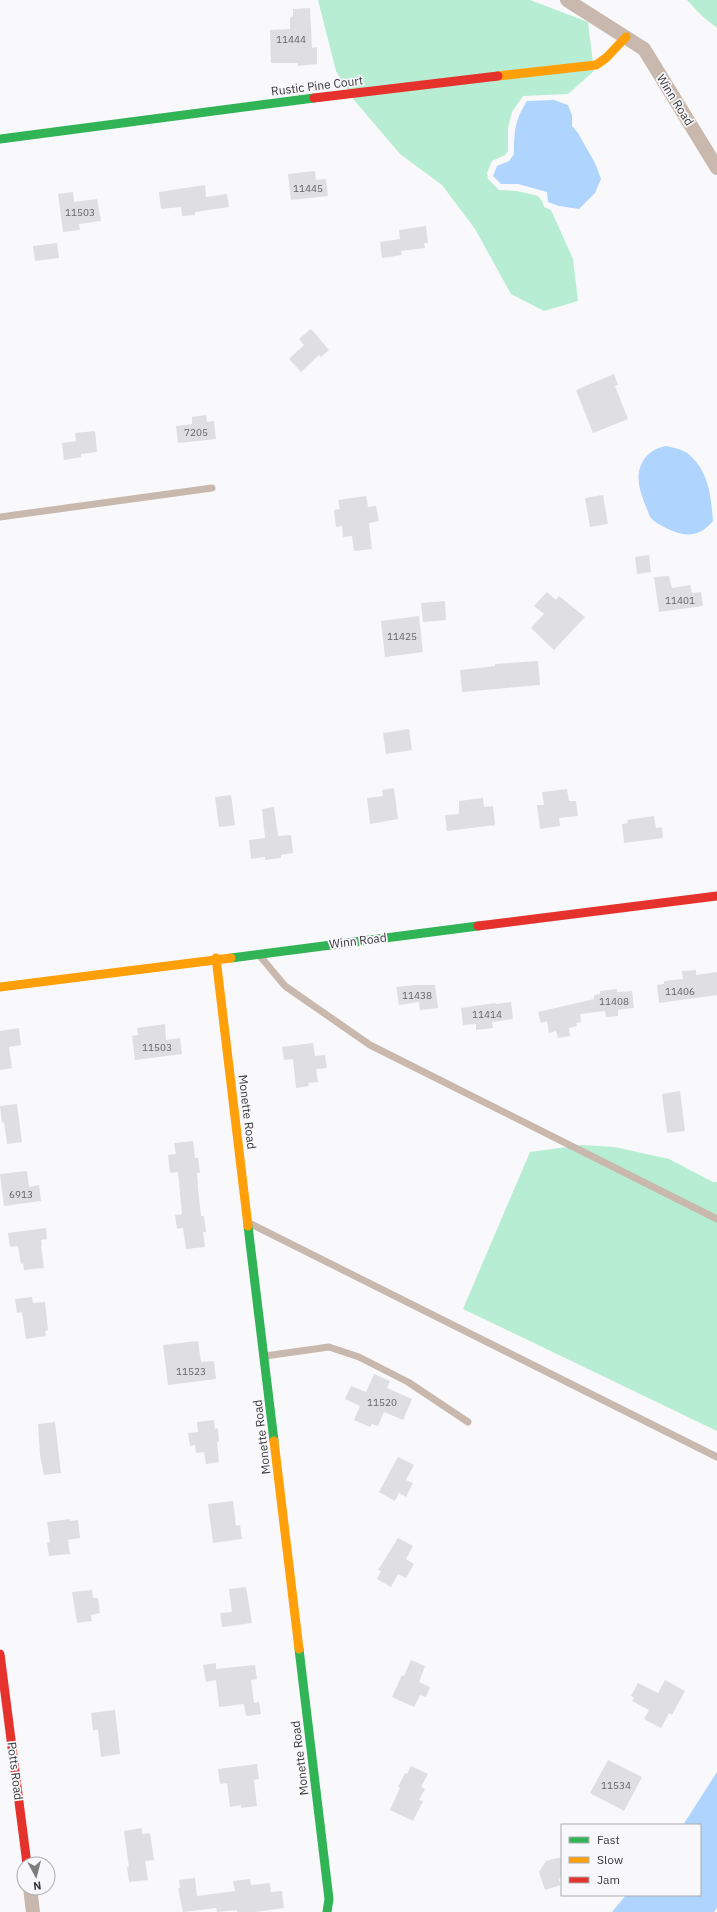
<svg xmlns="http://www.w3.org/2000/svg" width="717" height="1912" font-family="'IBM Plex Sans',sans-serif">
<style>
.green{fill:#b6edd3}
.water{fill:#afd4fd}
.building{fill:#dfdfe1}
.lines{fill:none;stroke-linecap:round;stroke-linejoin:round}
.lane{stroke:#c9b8ad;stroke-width:7}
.street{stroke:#c9b8ad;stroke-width:14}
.fast{stroke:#30b455;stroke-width:9}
.slow{stroke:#ff9f0a;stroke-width:9}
.jam{stroke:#e5322d;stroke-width:9}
.labels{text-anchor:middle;stroke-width:3.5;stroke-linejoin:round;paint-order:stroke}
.number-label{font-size:10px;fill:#656566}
.street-label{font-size:12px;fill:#3a3a3b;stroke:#f8f8fc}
</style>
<rect width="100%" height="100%" fill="#f9f9fb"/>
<!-- green -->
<g class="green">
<polygon points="318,0 530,0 588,22 594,71 568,94 523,96 512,112 508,128 508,151 505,155 492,161 487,173 488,179 499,190 517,191 538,196 542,201 544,207 551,210 573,259 578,301 544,311 511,294 475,229 442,185 400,154 354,100 336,71"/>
<polygon points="687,0 717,0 717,28 702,16"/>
<polygon points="582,1145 615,1147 669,1159 713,1182 717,1182 717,1431 463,1309 530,1152"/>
</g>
<!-- water -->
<g class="water">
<path d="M554,100l14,5 4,10v11l6,7 17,30 6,16 -6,14 -16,16 -20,-3 -11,-4 -1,-10 -29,-8h-17l-8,-8 4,-10 12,-5 5,-7c0,-23 1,-34 13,-53z"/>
<path d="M667,446c6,2 15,3 20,7 22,17 24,43 26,68 -14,17 -29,16 -47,7 -6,-3 -12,-6 -16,-11 -7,-19 -19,-40 -5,-59 6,-7 13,-11 22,-12z"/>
<polygon points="717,1772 717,1908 714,1912 612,1912 626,1895 700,1895 700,1825 683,1825"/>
</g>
<!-- building -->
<g class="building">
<polygon points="310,8 312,48 317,47 317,64 298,66 298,63 271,63 270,30 290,29 290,18 293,16 293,9"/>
<polygon points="315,171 316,180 326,179 328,196 291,200 288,174"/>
<polygon points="205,185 206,197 227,194 229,207 195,212 195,215 182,216 181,207 161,209 159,192"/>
<polygon points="73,192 74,202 97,199 101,221 79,224 80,230 63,232 58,194"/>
<polygon points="426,226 428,243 424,243 425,248 401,251 402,255 382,258 380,242 400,239 399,230"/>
<polygon points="57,243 59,258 35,261 33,246"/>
<polygon points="311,329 329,350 321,357 319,355 301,372 289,359 304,345 299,339"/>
<polygon points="614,374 618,385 615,386 628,419 593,433 576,390"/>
<polygon points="206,415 207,422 214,421 216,439 178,443 176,426 192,424 192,417"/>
<polygon points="95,431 97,452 81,454 81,457 64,460 62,443 76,441 75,433"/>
<polygon points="603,495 608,524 590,527 585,498"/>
<polygon points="366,496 368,507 376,506 379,521 369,523 372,549 354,551 352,536 343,537 342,526 336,527 334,510 340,509 338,500"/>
<polygon points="649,555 651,572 637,574 635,557"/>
<polygon points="669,576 672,588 690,585 692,593 701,592 703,606 659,612 654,577"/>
<polygon points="547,592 556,600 559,596 585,617 554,650 531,628 544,614 534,606"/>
<polygon points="445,601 446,620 423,622 421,603"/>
<polygon points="419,616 423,652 385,657 381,621"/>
<polygon points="538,661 540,685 462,692 460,670 495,666 495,664"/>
<polygon points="409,729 412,750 386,754 383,733"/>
<polygon points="394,788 398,819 370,824 367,798 383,796 382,790"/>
<polygon points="567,789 569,801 576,801 578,816 559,818 560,826 540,829 537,805 544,805 542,792"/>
<polygon points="231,795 235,825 219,827 215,797"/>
<polygon points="483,798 484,807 493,806 495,825 447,831 445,815 459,814 459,801"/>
<polygon points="274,807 278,836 291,835 293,853 281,855 281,858 265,860 265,857 251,859 249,840 265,838 262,809"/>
<polygon points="654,816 656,828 662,827 663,838 624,843 622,824 628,823 627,820"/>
<polygon points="696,970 696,975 717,972 717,995 659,1003 657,985 664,984 664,981 683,979 682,971"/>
<polygon points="414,985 435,985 438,1008 420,1010 419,1002 399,1005 396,987"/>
<polygon points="617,989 617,992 632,991 634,1008 618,1010 618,1016 606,1017 605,1011 580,1014 581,1022 576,1023 577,1026 569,1028 570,1036 558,1038 556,1031 549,1033 547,1021 541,1023 538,1012 594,999 594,995 600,994 600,991"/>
<polygon points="511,1002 513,1019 492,1022 493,1028 476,1030 476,1024 463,1025 461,1008 495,1003 496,1004"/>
<polygon points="165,1024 166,1040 180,1038 182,1054 135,1060 132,1036 138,1035 137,1028"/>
<polygon points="19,1028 21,1045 9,1047 12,1068 0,1070 0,1031"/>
<polygon points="313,1043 315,1056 325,1055 327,1068 316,1069 318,1082 308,1083 309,1086 296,1088 293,1059 284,1060 282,1047"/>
<polygon points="680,1091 685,1131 667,1133 662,1094"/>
<polygon points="17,1104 22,1142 7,1144 4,1122 2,1123 0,1106"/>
<polygon points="193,1141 195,1158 198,1158 200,1173 197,1173 198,1188 201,1216 204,1216 206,1232 203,1232 205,1247 186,1249 183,1228 177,1229 175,1215 182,1214 178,1172 170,1173 168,1155 176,1154 174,1143"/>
<polygon points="27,1171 29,1187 39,1185 41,1201 4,1206 0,1174"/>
<polygon points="46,1228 47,1239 41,1240 42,1246 41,1246 44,1268 24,1270 23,1263 21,1264 18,1246 10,1247 8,1233"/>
<polygon points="32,1297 33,1303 45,1302 48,1330 45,1331 46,1336 26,1339 22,1312 17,1313 15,1299"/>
<polygon points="198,1341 201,1362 214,1361 216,1379 168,1385 163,1345"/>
<polygon points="374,1374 390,1381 387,1388 412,1399 403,1420 384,1412 378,1426 372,1424 370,1427 354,1420 360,1406 345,1399 351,1386 366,1392"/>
<polygon points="214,1420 215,1429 218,1428 219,1442 217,1442 219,1462 206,1464 204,1452 196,1453 195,1445 190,1446 188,1433 198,1432 197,1422"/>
<polygon points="55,1422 61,1473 44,1475 40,1455 38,1424"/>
<polygon points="398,1457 414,1465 406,1480 413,1483 406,1497 399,1493 395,1501 379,1492"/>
<polygon points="233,1501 236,1526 240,1525 242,1539 213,1543 208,1504"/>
<polygon points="70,1519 70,1521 78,1520 80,1538 68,1540 70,1554 49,1556 47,1543 50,1542 47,1522"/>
<polygon points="398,1538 413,1546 406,1559 414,1564 406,1578 398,1574 391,1587 377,1579 381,1571 378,1570"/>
<polygon points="246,1587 252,1623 222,1627 220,1613 232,1612 229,1589"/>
<polygon points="92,1590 93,1598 98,1598 100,1613 91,1615 92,1621 77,1623 72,1592"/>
<polygon points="411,1660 425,1666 419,1682 430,1687 426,1697 420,1695 414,1707 392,1697 402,1675 404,1676"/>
<polygon points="216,1663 216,1669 255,1665 257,1679 251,1680 254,1703 259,1702 261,1714 246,1716 244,1704 219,1707 216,1680 206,1682 203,1665"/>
<polygon points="665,1680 685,1691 672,1715 669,1713 661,1728 644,1719 649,1710 632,1701 634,1698 631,1696 638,1683 658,1693"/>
<polygon points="115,1710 120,1754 101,1757 98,1730 93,1730 91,1713"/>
<polygon points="608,1760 642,1777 624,1811 590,1793"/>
<polygon points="257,1764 259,1779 254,1780 257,1806 241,1808 241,1805 230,1807 227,1783 220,1784 218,1769"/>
<polygon points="411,1766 428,1774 421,1787 425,1789 419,1800 423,1801 413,1821 390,1810 400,1788 398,1787 405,1773 407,1774"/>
<polygon points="142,1828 142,1834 150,1833 154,1860 145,1861 148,1880 129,1882 127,1867 129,1867 124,1831"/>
<polygon points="562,1857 562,1874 559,1880 561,1885 545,1890 539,1872 546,1861"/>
<polygon points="195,1878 197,1896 235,1891 233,1881 250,1879 251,1885 270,1883 271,1892 282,1891 284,1908 255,1912 237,1912 237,1910 217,1912 216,1908 183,1912 178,1888 180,1888 179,1880"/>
</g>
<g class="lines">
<!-- lane -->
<g class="lane">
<polyline points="0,517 212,488"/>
<polyline points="260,956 285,986 370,1045 717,1219"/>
<polyline points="251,1224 717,1457"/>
<polyline points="265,1356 329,1347 359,1357 408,1382 468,1422"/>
</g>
<!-- street -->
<g class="street">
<polyline points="567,0 644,49 717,168"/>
<polyline points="30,1888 33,1912"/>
</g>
<!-- fast -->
<g class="fast">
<polyline points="0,139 314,98"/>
<polyline points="231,958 478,926"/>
<polyline points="248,1226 274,1441"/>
<polyline points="299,1649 329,1899 327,1912"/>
</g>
<!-- slow -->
<g class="slow">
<polyline points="498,76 596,65 606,58 626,37"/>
<polyline points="216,958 248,1226"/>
<polyline points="0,987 231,958"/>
<polyline points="274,1441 299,1649"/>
</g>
<!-- jam -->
<g class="jam">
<polyline points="314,98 498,76"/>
<polyline points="478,926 717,896"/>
<polyline points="0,1654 27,1864"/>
</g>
</g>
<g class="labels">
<!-- number labels -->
<g class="number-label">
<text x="291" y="43">11444</text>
<text x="308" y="192">11445</text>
<text x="80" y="216">11503</text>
<text x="196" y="436">7205</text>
<text x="680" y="604">11401</text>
<text x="402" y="640">11425</text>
<text x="680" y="995">11406</text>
<text x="417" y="999">11438</text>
<text x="614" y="1005">11408</text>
<text x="487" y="1018">11414</text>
<text x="157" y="1051">11503</text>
<text x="21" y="1198">6913</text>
<text x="191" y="1375">11523</text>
<text x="382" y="1406">11520</text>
<text x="616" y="1789">11534</text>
</g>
<!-- street labels -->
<g class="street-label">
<text transform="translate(317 86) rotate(-7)" y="4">Rustic Pine Court</text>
<text transform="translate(675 100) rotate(58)" y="4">Winn Road</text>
<text transform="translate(358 941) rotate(-7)" y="4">Winn Road</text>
<text transform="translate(247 1112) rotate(83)" y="4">Monette Road</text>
<text transform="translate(262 1437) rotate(-97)" y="4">Monette Road</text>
<text transform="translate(300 1758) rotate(-97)" y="4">Monette Road</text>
<text transform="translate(15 1771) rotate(83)" y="4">Potts Road</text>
</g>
</g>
<!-- legend -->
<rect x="561" y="1824" width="140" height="72" fill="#f8f8fc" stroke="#acacaf"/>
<rect x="569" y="1837" width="20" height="6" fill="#30b455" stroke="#acacaf"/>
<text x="597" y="1844" font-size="12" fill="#3a3a3b">Fast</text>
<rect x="569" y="1857" width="20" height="6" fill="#ff9f0a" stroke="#acacaf"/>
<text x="597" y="1864" font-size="12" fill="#3a3a3b">Slow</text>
<rect x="569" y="1877" width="20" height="6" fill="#e5322d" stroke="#acacaf"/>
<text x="597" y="1884" font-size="12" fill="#3a3a3b">Jam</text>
<!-- north arrow -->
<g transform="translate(36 1876) rotate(173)"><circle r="19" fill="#f8f8fc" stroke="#acacaf"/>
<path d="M0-3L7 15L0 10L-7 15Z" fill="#7d7d7e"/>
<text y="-6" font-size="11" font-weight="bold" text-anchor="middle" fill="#3a3a3b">N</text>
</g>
</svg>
